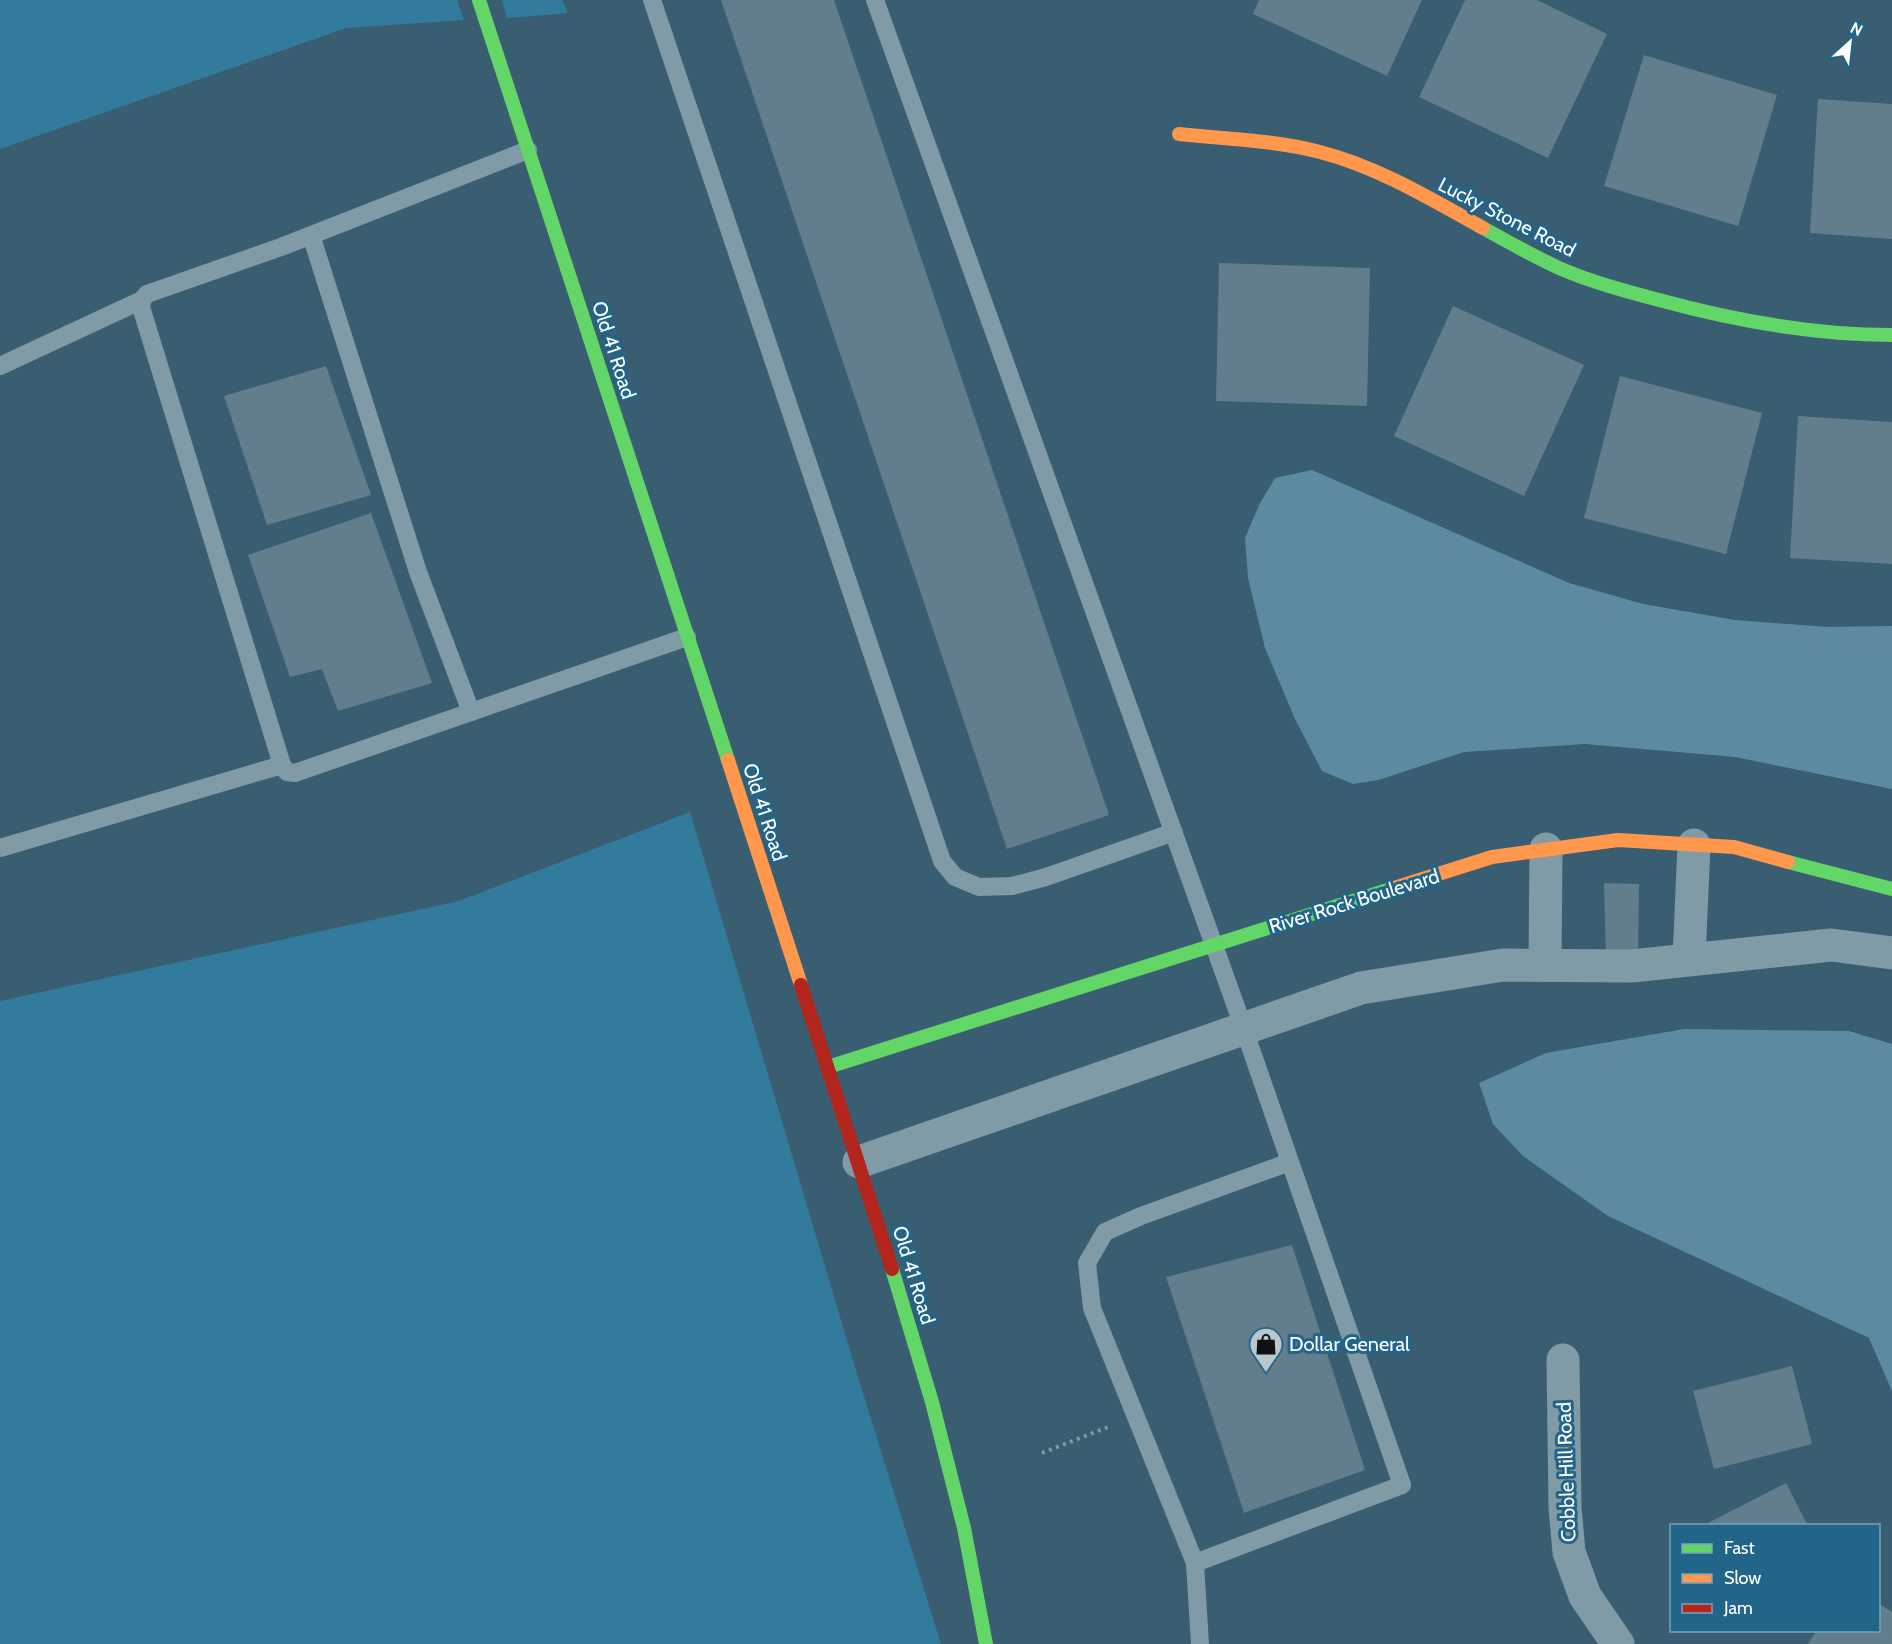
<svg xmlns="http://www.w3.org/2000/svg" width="1892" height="1644" font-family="Cabin,sans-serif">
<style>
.green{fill:#337b9d}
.water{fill:#5c8ba1}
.building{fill:#627d8b}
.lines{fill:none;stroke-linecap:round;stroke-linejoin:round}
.path{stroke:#809aa6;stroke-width:4;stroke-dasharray:3 4.5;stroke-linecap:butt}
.lane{stroke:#809aa6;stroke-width:18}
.street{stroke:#809aa6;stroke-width:33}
.fast{stroke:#63d668;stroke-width:14}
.slow{stroke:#ff974d;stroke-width:14}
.jam{stroke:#b3261e;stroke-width:14}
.labels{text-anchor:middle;stroke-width:6;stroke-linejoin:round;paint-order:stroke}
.street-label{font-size:20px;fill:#fff;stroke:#216589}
.poi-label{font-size:20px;fill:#fff;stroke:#216589;text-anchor:start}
</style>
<rect width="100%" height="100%" fill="#395e71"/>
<!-- green -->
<g class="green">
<polygon points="0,0 457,0 464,20 346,28 0,149"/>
<polygon points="502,0 562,0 568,13 507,18"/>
<polygon points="690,812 857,1374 941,1644 0,1644 0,1001 459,901"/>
</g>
<!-- water -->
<g class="water">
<polygon points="1312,470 1569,583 1643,604 1735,620 1827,627 1892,626 1892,789 1735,757 1585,744 1464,752 1378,780 1353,784 1322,771 1295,719 1265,648 1248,578 1245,538 1260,503 1275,478"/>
<polygon points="1684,1029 1849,1031 1892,1044 1892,1391 1869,1338 1608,1216 1523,1156 1493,1124 1479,1083 1546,1053"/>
</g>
<!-- building -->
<g class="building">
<polygon points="721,0 834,0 1109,815 1007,849"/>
<polygon points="1259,0 1422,0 1387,76 1253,14"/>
<polygon points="1465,0 1537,0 1607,34 1548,158 1419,97"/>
<polygon points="1644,55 1777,95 1738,226 1604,186"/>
<polygon points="1818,99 1892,104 1892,239 1810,233"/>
<polygon points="1219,263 1370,268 1367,406 1216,401"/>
<polygon points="1453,306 1584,365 1524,496 1394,436"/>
<polygon points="326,366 371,495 267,525 224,396"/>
<polygon points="1620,376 1762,413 1726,554 1584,518"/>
<polygon points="1798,416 1892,422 1892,564 1790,558"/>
<polygon points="371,513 432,683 338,711 322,669 290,677 248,555"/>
<polygon points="1604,883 1639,884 1638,959 1606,957"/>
<polygon points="1292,1245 1365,1470 1244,1513 1166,1277"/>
<polygon points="1792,1366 1812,1444 1714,1469 1693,1391"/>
<polygon points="1786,1483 1808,1526 1702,1526"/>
<polygon points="1878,1603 1892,1612 1892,1644 1808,1644 1817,1630 1878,1630"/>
</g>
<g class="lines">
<!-- path -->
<polyline class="path" points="1042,1453 1108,1427"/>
<!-- lane -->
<g class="lane">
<polyline points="652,0 942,861 955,877 979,887 1012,886 1046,877 1174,832"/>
<path d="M875,0l369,1029c52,152 105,304 158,456l-207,78 -103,-255 -5,-45 18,-31 36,-16 149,-54"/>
<polyline points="528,150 281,247 147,294 142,300 141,307 282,765 287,772 295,773 687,637"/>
<polyline points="311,235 418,572 471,712"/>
<polyline points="0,366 142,300"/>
<polyline points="0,848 282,765"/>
<polyline points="1195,1563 1200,1644"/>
</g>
<!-- street -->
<g class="street">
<polyline points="1689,959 1694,845"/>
<polyline points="1545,965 1546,849"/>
<polyline points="859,1162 1361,988 1503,965 1632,966 1831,945 1892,953"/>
<polyline points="1563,1360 1565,1508 1569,1552 1585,1596 1618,1644"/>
</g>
<!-- fast -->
<g class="fast">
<polyline points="479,0 728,760"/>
<path d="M1483,228c25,14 50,28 76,40 32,14 66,23 100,32 77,21 153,35 233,35"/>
<polyline points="1788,862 1892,889"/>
<polyline points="828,1067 1391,889"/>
<polyline points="892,1269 932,1402 964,1528 986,1644"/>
</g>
<!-- slow -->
<g class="slow">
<path d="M1179,134c47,5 95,6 141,18 58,15 111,47 163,76"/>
<polyline points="728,760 801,985"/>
<polyline points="1391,889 1492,857 1618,840 1734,847 1788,862"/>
</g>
<!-- jam -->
<polyline class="jam" points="801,985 892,1269"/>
</g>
<!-- icons -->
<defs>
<symbol id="shop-pin" viewBox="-11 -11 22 30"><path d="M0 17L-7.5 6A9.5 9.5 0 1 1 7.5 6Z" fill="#bac7cd" stroke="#216589"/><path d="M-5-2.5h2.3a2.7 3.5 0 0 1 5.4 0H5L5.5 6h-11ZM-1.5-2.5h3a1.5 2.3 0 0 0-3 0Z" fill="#111"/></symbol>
</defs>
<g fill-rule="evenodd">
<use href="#shop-pin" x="1247" y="1325" width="38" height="52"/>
</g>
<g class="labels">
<!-- street labels -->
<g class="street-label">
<text transform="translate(1507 217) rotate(27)" y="7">Lucky Stone Road</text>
<text transform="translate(614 350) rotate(72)" y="7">Old 41 Road</text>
<text transform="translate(765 812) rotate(72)" y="7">Old 41 Road</text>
<text transform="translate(1354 901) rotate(-17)" y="7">River Rock Boulevard</text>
<text transform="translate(914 1275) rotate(73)" y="7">Old 41 Road</text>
<text transform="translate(1566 1472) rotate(-92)" y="7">Cobble Hill Road</text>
</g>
<!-- poi labels -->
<g class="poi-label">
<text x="1289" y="1351">Dollar General</text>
</g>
</g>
<!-- legend -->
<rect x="1670" y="1524" width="210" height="108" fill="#216589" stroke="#7aa3b8" stroke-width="1.5"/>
<rect x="1682" y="1544" width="30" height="9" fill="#63d668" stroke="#7aa3b8" stroke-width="1.5"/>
<text x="1724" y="1554" font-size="18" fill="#ffffff">Fast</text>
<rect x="1682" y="1574" width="30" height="9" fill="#ff974d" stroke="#7aa3b8" stroke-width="1.5"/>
<text x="1724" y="1584" font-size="18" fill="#ffffff">Slow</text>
<rect x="1682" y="1604" width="30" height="9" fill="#b3261e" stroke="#7aa3b8" stroke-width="1.5"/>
<text x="1724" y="1614" font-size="18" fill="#ffffff">Jam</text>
<!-- north arrow -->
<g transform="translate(1850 42) rotate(27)" stroke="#216589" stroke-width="4.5" paint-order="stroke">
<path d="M0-4.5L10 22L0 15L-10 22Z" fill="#ffffff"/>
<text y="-9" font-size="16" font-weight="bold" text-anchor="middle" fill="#ffffff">N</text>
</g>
</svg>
